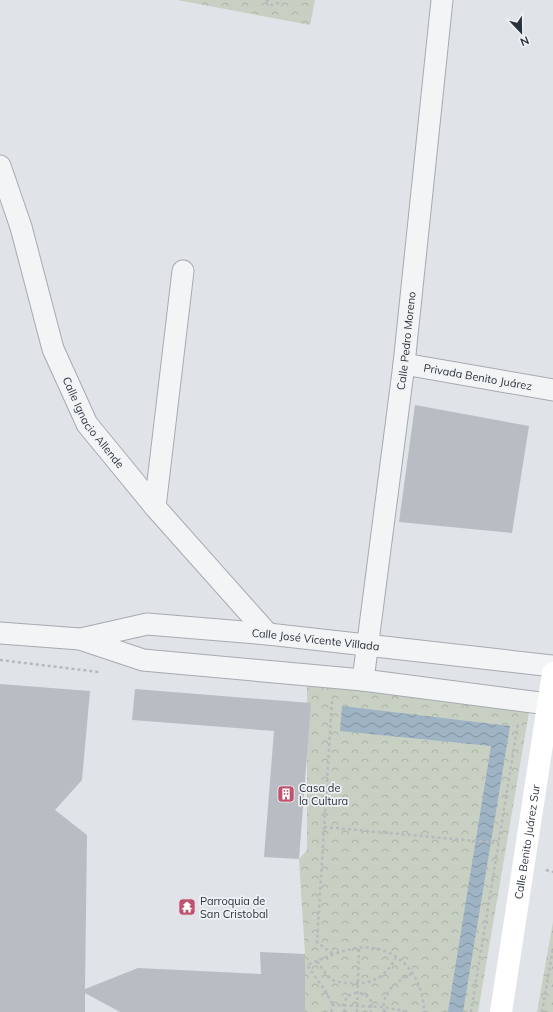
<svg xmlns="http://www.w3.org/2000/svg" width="553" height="1012" font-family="Mulish,sans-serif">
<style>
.forest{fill:url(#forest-crowns)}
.water{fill:url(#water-waves)}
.building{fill:#b8bdc3}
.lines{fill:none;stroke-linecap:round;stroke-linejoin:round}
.street-casing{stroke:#a6abb1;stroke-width:23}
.path{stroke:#b6babe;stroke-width:2.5;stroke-dasharray:3 3;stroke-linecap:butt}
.street{stroke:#f2f4f6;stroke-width:21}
.secondary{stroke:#fff;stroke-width:22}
.labels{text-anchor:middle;stroke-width:3.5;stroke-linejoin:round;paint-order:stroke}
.street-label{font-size:11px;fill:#2a333d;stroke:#eff2f5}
.poi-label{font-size:11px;fill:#2a333d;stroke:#eff2f5;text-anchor:start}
</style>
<defs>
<pattern id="forest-crowns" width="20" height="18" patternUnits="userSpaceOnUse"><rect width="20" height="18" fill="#c7d0c2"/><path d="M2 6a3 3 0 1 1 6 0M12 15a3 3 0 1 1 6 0" fill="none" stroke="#abb3a8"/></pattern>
<pattern id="water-waves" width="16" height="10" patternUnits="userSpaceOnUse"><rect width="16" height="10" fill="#9eb4c4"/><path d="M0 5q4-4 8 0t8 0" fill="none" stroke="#8193a0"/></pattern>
</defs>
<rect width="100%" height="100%" fill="#e0e3e7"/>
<!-- forest -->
<g class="forest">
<polygon points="177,0 315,0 310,25"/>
<polygon points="307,683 530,706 478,1012 305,1012 305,954 299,859 307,850"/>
<polygon points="553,922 553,1012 537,1012"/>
</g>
<!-- water -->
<polygon class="water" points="342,706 510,726 463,1012 448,1012 491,746 340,731"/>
<!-- building -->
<g class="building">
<polygon points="415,405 529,426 512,533 399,522"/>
<polygon points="0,684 90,691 82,780 55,810 87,835 85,989 138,968 261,974 260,952 305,954 305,1012 120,1012 85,993 85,1012 0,1012"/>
<polygon points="135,689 311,703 299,859 264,857 274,731 132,720"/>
</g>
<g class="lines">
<defs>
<g id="street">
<path id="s1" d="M0,166l21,61 32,122 34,75 68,83 113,127"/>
<path id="s2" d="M404,364l149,26"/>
<polyline points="155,507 183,271"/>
<polyline points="0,633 80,639 143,660 363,680 548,704"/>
<path id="s3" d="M81,639l66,-15 121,10 285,32"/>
<path id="s4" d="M363,680l41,-316 38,-364"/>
</g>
</defs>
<!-- street casing -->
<use href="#street" class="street-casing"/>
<!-- path -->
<g class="path">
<polyline points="266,0 272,5 278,3 281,0"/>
<polyline points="0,660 99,672"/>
<polyline points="332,701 317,942 334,955"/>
<polyline points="324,827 498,843"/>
<polyline points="546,870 553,872"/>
<path d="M396,957c-9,18 -23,28 -44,26 -6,0 -13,0 -19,-3 -7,-4 -11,-12 -16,-19 11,-5 24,-10 35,-12 41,-9 72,24 72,63"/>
<polyline points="317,961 307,965 326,992 333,1005"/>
<polyline points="331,1012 333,1005 383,1007 409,1012"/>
<path d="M345,1012l-2,-7 4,-8c9,-7 18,-5 24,4v11"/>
<polyline points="357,1012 359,949"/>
<path d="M384,1012c-3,-21 13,-31 29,-39"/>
<polyline points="471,1012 518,723"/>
<polyline points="542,1012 553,948"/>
</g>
<!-- street -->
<use href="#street" class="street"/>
<!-- secondary -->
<path class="secondary" id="s5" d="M501,1012l52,-339"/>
</g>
<!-- icons -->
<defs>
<symbol id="building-square" viewBox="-11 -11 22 22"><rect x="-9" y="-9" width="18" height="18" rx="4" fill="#bf526e" stroke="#eff2f5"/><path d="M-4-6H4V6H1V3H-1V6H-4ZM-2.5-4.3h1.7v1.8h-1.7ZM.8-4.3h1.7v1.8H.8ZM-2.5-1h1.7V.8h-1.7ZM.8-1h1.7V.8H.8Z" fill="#fff"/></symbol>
<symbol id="temple-square" viewBox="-11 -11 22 22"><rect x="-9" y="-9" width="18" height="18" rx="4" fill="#bf526e" stroke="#eff2f5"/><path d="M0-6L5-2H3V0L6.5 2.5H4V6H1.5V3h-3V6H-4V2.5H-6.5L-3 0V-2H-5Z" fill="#fff"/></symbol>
</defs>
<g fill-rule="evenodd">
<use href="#building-square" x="276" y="784" width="20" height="20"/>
<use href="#temple-square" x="177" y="897" width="20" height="20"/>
</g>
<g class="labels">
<!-- street labels -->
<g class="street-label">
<text dy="4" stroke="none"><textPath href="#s4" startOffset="342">Calle Pedro Moreno</textPath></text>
<text dy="4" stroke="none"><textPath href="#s2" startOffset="75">Privada Benito Juárez</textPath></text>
<text dy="4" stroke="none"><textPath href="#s1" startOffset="275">Calle Ignacio Allende</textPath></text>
<text dy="4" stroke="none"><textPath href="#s3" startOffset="237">Calle José Vicente Villada</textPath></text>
<text dy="4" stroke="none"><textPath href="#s5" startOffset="172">Calle Benito Juárez Sur</textPath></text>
</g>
<!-- poi labels -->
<g class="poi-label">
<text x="299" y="792">Casa de<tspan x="299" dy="13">la Cultura</tspan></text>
<text x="200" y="905">Parroquia de<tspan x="200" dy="13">San Cristobal</tspan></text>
</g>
</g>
<!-- north arrow -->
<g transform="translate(521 32) rotate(158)" stroke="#eff2f5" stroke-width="3" paint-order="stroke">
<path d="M0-3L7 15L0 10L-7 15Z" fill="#2a333d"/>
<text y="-6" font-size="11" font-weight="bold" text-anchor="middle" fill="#2a333d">N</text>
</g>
</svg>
